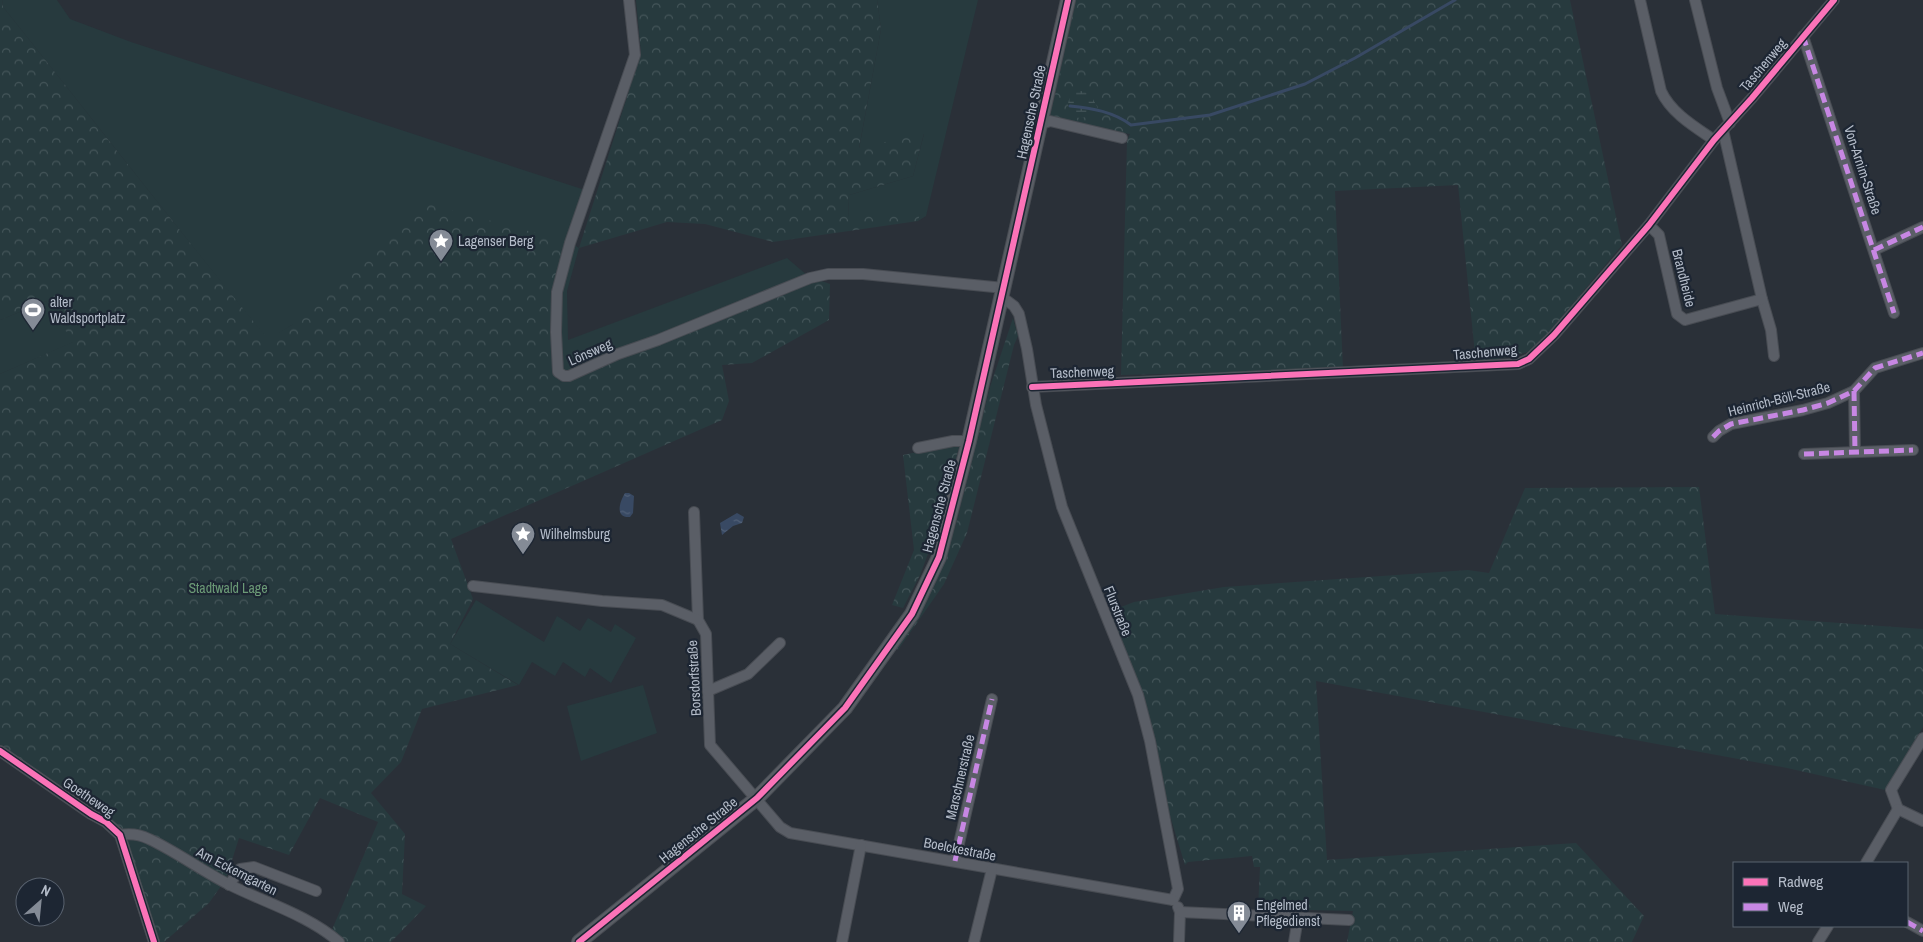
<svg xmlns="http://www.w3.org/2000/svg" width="1923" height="942" font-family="'Archivo Narrow',sans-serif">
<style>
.grass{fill:#273a3e}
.forest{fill:url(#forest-crowns)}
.wetland{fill:url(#wetland-marsh)}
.water{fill:url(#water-ripples)}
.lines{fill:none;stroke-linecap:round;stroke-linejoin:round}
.stream{stroke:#384963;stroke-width:3}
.street-casing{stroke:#484c53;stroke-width:12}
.secondary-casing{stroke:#484c53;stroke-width:16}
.street{stroke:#5a5e66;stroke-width:10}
.secondary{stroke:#595d64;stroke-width:14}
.quiet{stroke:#c787e3;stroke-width:5;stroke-dasharray:10 5;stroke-linecap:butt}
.cycleway-casing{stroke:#1d2633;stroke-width:9}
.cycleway{stroke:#fb73b8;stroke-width:6}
.labels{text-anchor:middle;stroke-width:4.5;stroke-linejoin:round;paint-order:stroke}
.street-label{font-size:14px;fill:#b4bcc9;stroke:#1d2633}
.poi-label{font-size:14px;fill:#b4bcc9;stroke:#1d2633;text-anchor:start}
.park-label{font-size:14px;fill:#6b9a76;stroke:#1d2633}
</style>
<defs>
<pattern id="forest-crowns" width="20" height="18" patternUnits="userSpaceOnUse" patternTransform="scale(1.25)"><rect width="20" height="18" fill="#273a3e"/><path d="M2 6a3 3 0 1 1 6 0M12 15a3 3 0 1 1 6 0" fill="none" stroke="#445559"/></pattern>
<pattern id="wetland-marsh" width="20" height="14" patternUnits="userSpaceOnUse" patternTransform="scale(1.25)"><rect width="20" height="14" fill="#273a3e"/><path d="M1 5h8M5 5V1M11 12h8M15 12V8" fill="none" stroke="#445559"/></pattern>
<pattern id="water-ripples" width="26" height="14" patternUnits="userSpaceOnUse" patternTransform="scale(1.25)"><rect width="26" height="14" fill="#384963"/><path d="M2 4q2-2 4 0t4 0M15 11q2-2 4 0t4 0" fill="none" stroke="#526178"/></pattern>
</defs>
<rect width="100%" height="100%" fill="#2a3038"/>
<!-- grass -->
<g class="grass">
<path d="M2,0h55l13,19 61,23 454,148 -16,52 10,6 -12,43 1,49 219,-82 21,18 -130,58 -118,49 -8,-93 -260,35 -24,15c-90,-110 -176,-222 -265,-333z"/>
<polygon points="877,0 978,0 926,216 918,221 920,211 848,218 849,195 913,176 924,134 859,149 881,29"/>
<polygon points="46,301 74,342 0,374 0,320"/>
<polygon points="476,600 544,642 557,616 580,631 588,618 611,632 615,624 636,638 611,683 590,668 585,677 563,662 555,676 532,662 519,685 450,644"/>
<polygon points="643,685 657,733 581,761 567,706"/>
</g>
<!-- forest -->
<g class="forest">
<path d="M0,0h2l1,7c89,111 175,223 265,332l24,-14 136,-121 141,38 -17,48 8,93 118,-49 130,-58 22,8 -1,36 -77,43 -30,2 7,36 -7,19 -271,119 22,60 -23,45 68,41 -96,24 -21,53 -30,31 34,41 -3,60 24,12 -35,36h-49l-11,-10 47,-110 -58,-24 -31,57 -50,-17 -13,41 -17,24 -45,39h-6l-36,-113 -24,-18 -98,-65v-372l73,-32 -27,-41 -46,19z"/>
<polygon points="636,0 877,0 881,29 859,148 924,133 913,176 849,195 848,217 921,210 918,221 773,242 705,224 667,222 579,248 641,53"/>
<polygon points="1076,0 1570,0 1622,245 1533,351 1476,364 1458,185 1335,191 1343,369 1121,375 1127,140 1130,134 1049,121"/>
<polygon points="1013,318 1018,336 1014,345 967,533 944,584 898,650 896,649 924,603 940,569 956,524 990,387"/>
<polygon points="960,443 942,517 920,575 903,608 892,605 914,550 903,455"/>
<polygon points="1699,487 1715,614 1923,629 1923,727 1885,790 1787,768 1316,681 1327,860 1576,843 1644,916 1632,942 1347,942 1353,911 1258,909 1260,867 1254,867 1252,856 1188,862 1185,865 1108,612 1134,602 1224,587 1468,570 1489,573 1525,488"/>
</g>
<!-- wetland -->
<path class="wetland" d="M1077,91c14,-1 16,9 22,19 -7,2 -11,8 -19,8 -16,-2 -15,-21 -3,-27z"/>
<!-- water -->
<g class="water">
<path d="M625,493h4l5,3 -1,17 -3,4c-16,1 -10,-16 -5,-24z"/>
<polygon points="737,513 744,517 742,523 733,526 722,535 720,523"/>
</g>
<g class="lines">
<!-- stream -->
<path class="stream" d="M1070,106c22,2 44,6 61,19l79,-10 95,-31 50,-26 100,-58"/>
<defs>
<g id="street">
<polyline points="629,0 635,55 570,243 557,292 556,332 558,372 564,376 569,376 618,354 658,340 810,278 828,274 863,274 1004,288"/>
<path d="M1640,0l21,91c10,22 34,36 53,49"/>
<polyline points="1695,0 1717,88 1730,123"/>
<polyline points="1803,36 1894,313"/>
<polyline points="1041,124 1050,121 1122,138"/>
<polyline points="1723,130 1762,299 1771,330 1774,356"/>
<polyline points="1649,225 1659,235 1677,314 1685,320 1762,299"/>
<polyline points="1874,250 1923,227"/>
<polyline points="1002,297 1014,306 1019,314 1027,349 1036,405 1062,507 1138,695 1150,741 1178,889 1173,900"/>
<polyline points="1032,387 1518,364 1529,359 1554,335 1649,225 1714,140 1752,98 1834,0"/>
<polyline points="1854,391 1855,452"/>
<polyline points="1713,437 1719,431 1731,424 1803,410 1828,403 1854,391 1875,368 1923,353"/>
<polyline points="918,448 953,441 969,441"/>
<polyline points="1804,454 1913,450"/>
<polyline points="694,512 698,620 706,634 710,745 780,827 790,833 1173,900"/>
<polyline points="473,586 602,601 662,605 698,620"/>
<polyline points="708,691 748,674 780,643"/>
<polyline points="0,751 91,814 106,822 120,835 154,942"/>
<polyline points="1898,809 1891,790 1923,738"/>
<polyline points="1898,809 1923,821"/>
<path d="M120,835c11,-2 19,-1 29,4 28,13 53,32 81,46 36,18 78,30 109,57"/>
<polyline points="955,861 992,699"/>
<polyline points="1866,863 1898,809"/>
<polyline points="229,885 240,869 254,867 316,891"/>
<polyline points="1178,907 1180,912 1179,942"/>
<polyline points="1180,912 1349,920"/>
<polyline points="1907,922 1923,931"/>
<polyline points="842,942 861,845"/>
<polyline points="974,942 992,869"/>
<polyline points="1294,942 1298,918"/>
<polyline points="1818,942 1828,926"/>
</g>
<polyline id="secondary" points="579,942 757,798 845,708 912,614 939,557 969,441 1068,0"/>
</defs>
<!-- street casing -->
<use href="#street" class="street-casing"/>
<!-- secondary casing -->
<use href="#secondary" class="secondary-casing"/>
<!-- street -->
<use href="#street" class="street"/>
<!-- secondary -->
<use href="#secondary" class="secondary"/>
<!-- quiet -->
<g class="quiet">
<polyline points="1803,36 1894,313"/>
<polyline points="1874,250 1923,227"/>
<polyline points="1854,391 1855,452"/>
<polyline points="1713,437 1719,431 1731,424 1803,410 1828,403 1854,391 1875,368 1923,353"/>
<polyline points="1804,454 1913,450"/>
<polyline points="955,861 992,699"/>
<polyline points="1907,922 1923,931"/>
</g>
<defs>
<g id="cycleway">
<polyline points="1032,387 1518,364 1529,359 1554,335 1649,225 1714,140 1752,98 1834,0"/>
<polyline points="0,751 91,814 106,822 120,835 154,942"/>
<polyline points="579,942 757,798 845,708 912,614 939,557 969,441 1068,0"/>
</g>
</defs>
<!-- cycleway casing -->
<use href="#cycleway" class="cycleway-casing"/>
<!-- cycleway -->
<use href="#cycleway" class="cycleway"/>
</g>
<!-- icons -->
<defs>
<symbol id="sight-pin" viewBox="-11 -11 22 30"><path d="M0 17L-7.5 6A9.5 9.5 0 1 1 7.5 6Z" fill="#848b96" stroke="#1d2633"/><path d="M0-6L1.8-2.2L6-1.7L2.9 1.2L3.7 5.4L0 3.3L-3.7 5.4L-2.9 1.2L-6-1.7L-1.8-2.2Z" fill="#fff"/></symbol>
<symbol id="stadium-pin" viewBox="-11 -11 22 30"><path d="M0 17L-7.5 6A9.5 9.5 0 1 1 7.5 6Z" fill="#848b96" stroke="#1d2633"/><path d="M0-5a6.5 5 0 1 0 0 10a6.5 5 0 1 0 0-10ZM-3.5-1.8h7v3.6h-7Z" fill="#fff"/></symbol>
<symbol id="building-pin" viewBox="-11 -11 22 30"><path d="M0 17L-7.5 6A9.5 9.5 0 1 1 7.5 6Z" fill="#848b96" stroke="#1d2633"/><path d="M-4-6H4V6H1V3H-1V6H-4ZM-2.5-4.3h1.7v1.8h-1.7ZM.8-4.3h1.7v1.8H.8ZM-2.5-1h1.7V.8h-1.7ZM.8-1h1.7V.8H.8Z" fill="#fff"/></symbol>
</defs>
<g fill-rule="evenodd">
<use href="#sight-pin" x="427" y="227" width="28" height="38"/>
<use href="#stadium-pin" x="19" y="296" width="28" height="38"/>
<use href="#sight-pin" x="509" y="520" width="28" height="38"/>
<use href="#building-pin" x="1225" y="899" width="28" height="38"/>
</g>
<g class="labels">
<!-- street labels -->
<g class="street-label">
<text transform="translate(1763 65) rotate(-50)" y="5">Taschenweg</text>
<text transform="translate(1031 112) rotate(-78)" y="5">Hagensche Straße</text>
<text transform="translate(1863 170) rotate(72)" y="5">Von-Arnim-Straße</text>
<text transform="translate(1684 278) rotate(76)" y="5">Brandheide</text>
<text transform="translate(590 352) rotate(-24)" y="5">Lönsweg</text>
<text transform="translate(1485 352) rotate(-5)" y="5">Taschenweg</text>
<text transform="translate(1082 372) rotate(-2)" y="5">Taschenweg</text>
<text transform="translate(1779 399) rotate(-14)" y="5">Heinrich-Böll-Straße</text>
<text transform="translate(939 506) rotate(-75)" y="5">Hagensche Straße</text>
<text transform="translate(1118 611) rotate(68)" y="5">Flurstraße</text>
<text transform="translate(694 678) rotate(-93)" y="5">Borsdorfstraße</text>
<text transform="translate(960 777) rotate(-77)" y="5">Marschnerstraße</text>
<text transform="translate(89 797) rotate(34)" y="5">Goetheweg</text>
<text transform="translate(698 830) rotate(-39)" y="5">Hagensche Straße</text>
<text transform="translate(960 849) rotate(11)" y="5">Boelckestraße</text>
<text transform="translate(237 871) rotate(27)" y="5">Am Eckerngarten</text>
</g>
<!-- poi labels -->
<g class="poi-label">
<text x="458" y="246">Lagenser Berg</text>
<text x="50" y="307">alter<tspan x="50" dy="16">Waldsportplatz</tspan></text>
<text x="540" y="539">Wilhelmsburg</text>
<text x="1256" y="910">Engelmed<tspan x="1256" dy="16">Pflegedienst</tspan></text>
</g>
<!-- park labels -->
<g class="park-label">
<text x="228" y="593">Stadtwald Lage</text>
</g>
</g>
<!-- legend -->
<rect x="1733" y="862" width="175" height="65" fill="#1d2633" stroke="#59626f"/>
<rect x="1743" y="878" width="25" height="8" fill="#fb73b8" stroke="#59626f"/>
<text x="1778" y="887" font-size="15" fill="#b4bcc9">Radweg</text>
<rect x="1743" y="903" width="25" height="8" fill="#c787e3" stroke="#59626f"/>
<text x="1778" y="912" font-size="15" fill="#b4bcc9">Weg</text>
<!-- north arrow -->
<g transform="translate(40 902) rotate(27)"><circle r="24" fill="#1d2633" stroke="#59626f"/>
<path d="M0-4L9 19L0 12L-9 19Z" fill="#848b96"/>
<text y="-8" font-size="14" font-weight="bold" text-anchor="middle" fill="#b4bcc9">N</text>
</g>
</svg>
